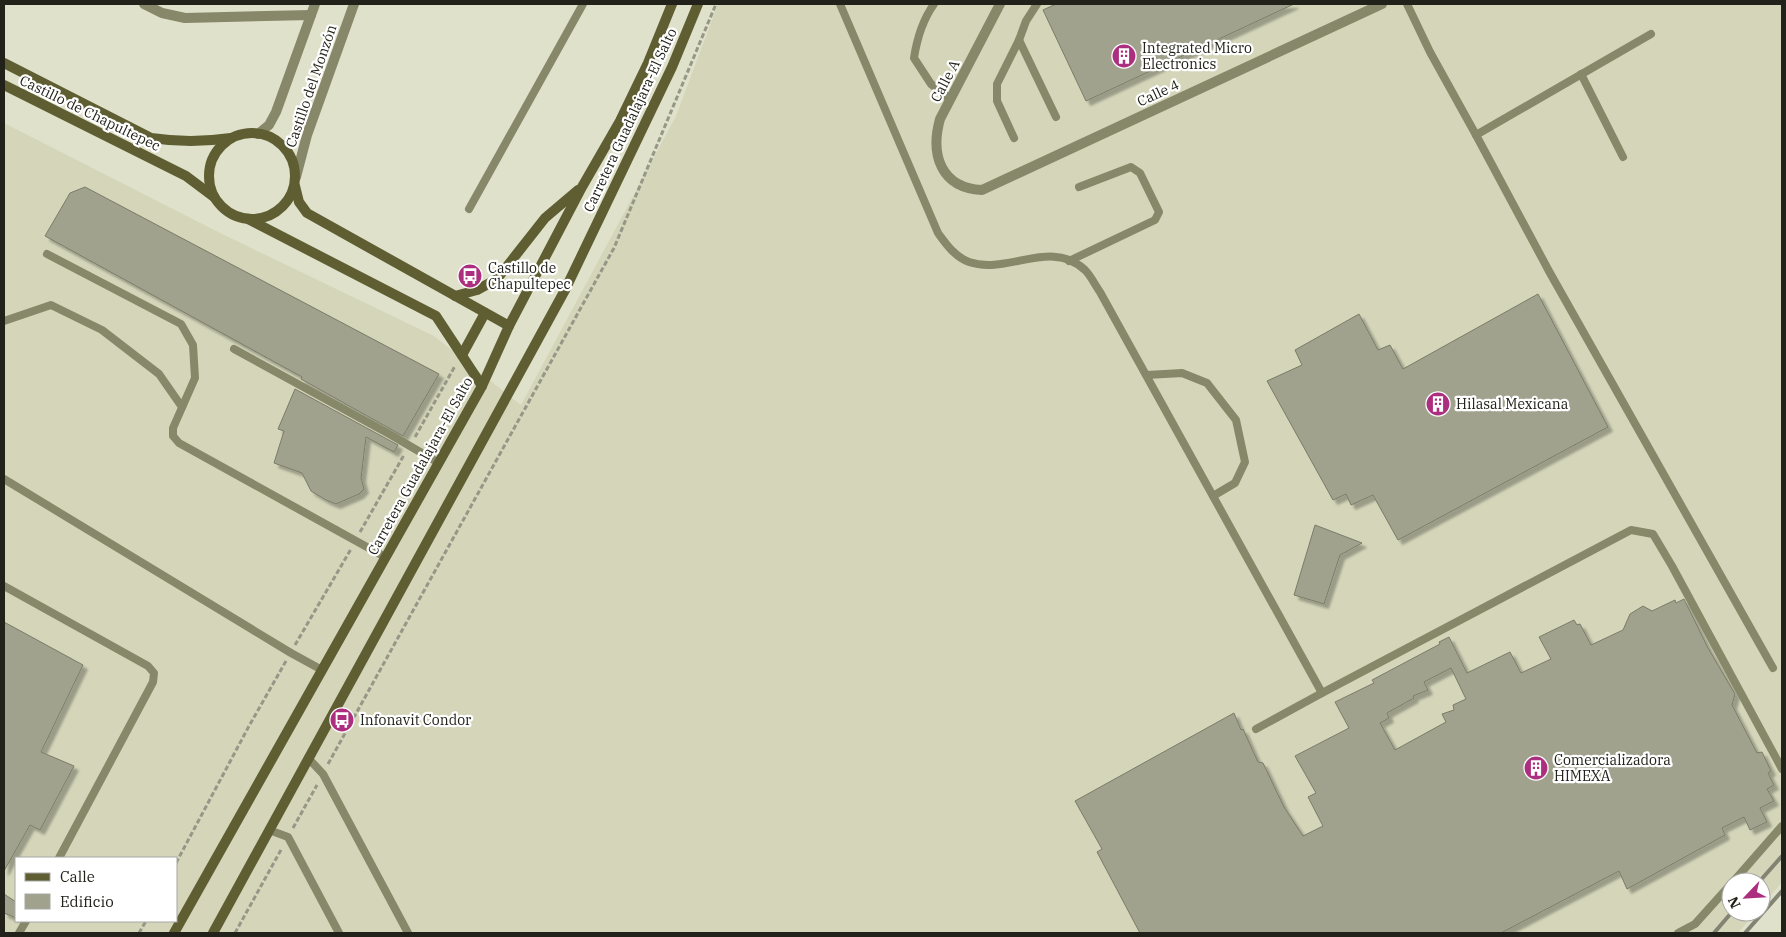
<svg xmlns="http://www.w3.org/2000/svg" width="1786" height="937" font-family="'IBM Plex Serif',serif">
<style>
.built{fill:#d4d5b9;fill-rule:evenodd}
.building{fill:#a1a28d;stroke:#7b7c68;fill-rule:evenodd;filter:url(#shadow)}
.lines{fill:none;stroke-linecap:round;stroke-linejoin:round}
.path{stroke:#969786;stroke-width:3;stroke-dasharray:5 2.5;stroke-linecap:butt}
.lane{stroke:#87876a;stroke-width:8}
.street{stroke:#87876a;stroke-width:10}
.secondary{stroke:#5e5e32;stroke-width:10}
.rail{stroke:#838374;stroke-width:4}
.labels{text-anchor:middle;stroke-width:4.5;stroke-linejoin:round;paint-order:stroke}
.poi-label{font-size:14px;fill:#22221a;stroke:#fff;text-anchor:start}
.street-label{font-size:14px;fill:#22221a;stroke:#fff}
</style>
<defs>
<filter id="shadow"><feDropShadow dx="4.5" dy="4.5" stdDeviation="1" flood-color="#0004"/></filter>
</defs>
<rect width="100%" height="100%" fill="#e0e1cb"/>
<!-- built -->
<path class="built" d="M718,4h1064v878l-21,25v-25h-30v30h25l-18,21h-1734v-810l218,111 212,102 87,69 155,-289zM16,858h160v63h-160z"/>
<!-- building -->
<g class="building">
<polygon points="1056,4 1294,4 1086,101 1043,10"/>
<polygon points="85,187 439,374 403,436 301,379 302,377 45,236 70,193"/>
<polygon points="1538,294 1608,427 1398,540 1373,495 1351,505 1346,494 1333,500 1267,381 1302,365 1295,350 1359,314 1378,350 1390,345 1403,369"/>
<polygon points="295,389 398,445 394,452 366,437 361,478 364,489 359,494 336,504 326,500 311,491 302,473 274,463 284,431 278,429"/>
<polygon points="1315,525 1362,543 1340,555 1324,604 1294,595"/>
<path d="M1684,599l24,49 27,46 -3,11 25,48 5,-1 9,19 -3,2 6,12 -7,4 7,12 -14,7 7,14 -17,8 -6,-13 -22,11 3,7 -98,54 -8,-18 -118,62h-361l-43,-81 5,-3 -27,-48 159,-88 7,17 2,-1 15,33 5,1 21,44 19,29 20,-10 -15,-29 8,-4 -21,-37 54,-28 -14,-26 39,-19 -2,-3 68,-36 -1,-2 10,-5 18,36 43,-21 11,21 30,-14 -12,-22 35,-17 3,5 3,-1 11,21 32,-15 7,-16 13,-8 9,5 23,-11 1,3zM1451,668l15,31 -13,6 1,5 -12,4 4,8 -51,28 -15,-27 9,-5 -2,-5 27,-15 -1,-2 15,-6 -4,-8z"/>
<polygon points="4,622 83,665 41,752 74,766 40,830 30,825 4,871"/>
<polygon points="4,894 16,902 16,918 4,913"/>
</g>
<g class="lines">
<!-- path -->
<g class="path">
<polyline points="415,437 455,366"/>
<polyline points="360,532 404,455"/>
<polyline points="295,645 351,549"/>
<polyline points="328,764 614,248 716,4"/>
<polyline points="293,828 317,785"/>
<polyline points="176,863 249,726 286,661"/>
<polyline points="139,933 146,921"/>
<polyline points="235,933 282,848"/>
</g>
<!-- lane -->
<g class="lane">
<path d="M840,4l98,229c8,11 17,24 31,29 39,13 82,-24 116,8 6,6 10,15 15,22l222,401"/>
<path d="M934,4c-12,17 -17,34 -20,54l17,26 19,15"/>
<polyline points="1407,4 1430,52 1476,135 1651,34"/>
<polyline points="1019,40 1056,117"/>
<polyline points="1581,74 1623,157"/>
<polyline points="1476,135 1550,273 1773,668"/>
<polyline points="1014,138 997,101 997,84 1019,40 1026,21 1037,4"/>
<polyline points="469,209 583,4"/>
<polyline points="47,254 181,324 193,345 195,378 173,428 173,436 179,443 385,557"/>
<polyline points="1069,261 1155,220 1159,212 1140,173 1131,167 1079,187"/>
<polyline points="4,321 51,305 102,330 159,374 182,407"/>
<polyline points="234,349 391,435 439,463"/>
<polyline points="1147,375 1182,373 1207,383 1236,420 1245,462 1235,483 1213,496"/>
<polyline points="4,479 291,653 322,670"/>
<polyline points="4,586 148,666 154,673 153,682 59,858"/>
<polyline points="1256,729 1322,693 1631,530 1653,534 1672,566 1782,769"/>
<polyline points="308,758 323,774 408,933"/>
<polyline points="269,830 288,837 339,933"/>
<polyline points="1733,882 1782,826"/>
<polyline points="19,933 26,921"/>
<polyline points="1678,933 1695,924 1731,884"/>
</g>
<!-- street -->
<g class="street">
<polyline points="144,4 162,13 185,18 311,15"/>
<path d="M1000,4l-60,115c-10,36 1,69 42,71l400,-186"/>
<polyline points="258,134 269,125 276,112 315,4"/>
<polyline points="296,177 307,135 354,4"/>
</g>
<!-- secondary -->
<g class="secondary">
<path d="M4,63l147,75c27,4 52,4 80,0"/>
<polyline points="4,85 186,176 214,197"/>
<circle cx="252" cy="176" r="43"/>
<polyline points="295,186 299,202 307,213 509,326"/>
<polyline points="248,219 436,316 482,386"/>
<polyline points="455,296 477,290 497,279 545,218 578,190"/>
<polyline points="462,355 485,313"/>
<polyline points="174,933 482,386 509,326 582,187 620,121 648,63 672,4"/>
<polyline points="213,933 565,290 672,67 698,4"/>
</g>
<!-- rail -->
<g class="rail">
<polyline points="1759,882 1782,856"/>
<polyline points="1714,933 1732,912"/>
<polyline points="1745,933 1782,891"/>
</g>
</g>
<!-- icons -->
<defs>
<symbol id="building-disc" viewBox="-11 -11 22 22"><circle r="9.5" fill="#ac2f7f" stroke="#fff"/><path d="M-4-6H4V6H1V3H-1V6H-4ZM-2.5-4.3h1.7v1.8h-1.7ZM.8-4.3h1.7v1.8H.8ZM-2.5-1h1.7V.8h-1.7ZM.8-1h1.7V.8H.8Z" fill="#fff"/></symbol>
<symbol id="bus-disc" viewBox="-11 -11 22 22"><circle r="9.5" fill="#ac2f7f" stroke="#fff"/><path d="M-5-6H5V4H4V6H2V4H-2V6H-4V4H-5ZM-3.5-4V0h7V-4ZM-3.5 1.2v1.5H-2V1.2ZM2 1.2v1.5H3.5V1.2Z" fill="#fff"/></symbol>
</defs>
<g fill-rule="evenodd">
<use href="#building-disc" x="1110" y="42" width="28" height="28"/>
<use href="#bus-disc" x="456" y="262" width="28" height="28"/>
<use href="#building-disc" x="1424" y="390" width="28" height="28"/>
<use href="#bus-disc" x="328" y="706" width="28" height="28"/>
<use href="#building-disc" x="1522" y="754" width="28" height="28"/>
</g>
<g class="labels">
<!-- poi labels -->
<g class="poi-label">
<text x="1142" y="53">Integrated Micro<tspan x="1142" dy="16">Electronics</tspan></text>
<text x="488" y="273">Castillo de<tspan x="488" dy="16">Chapultepec</tspan></text>
<text x="1456" y="409">Hilasal Mexicana</text>
<text x="360" y="725">Infonavit Condor</text>
<text x="1554" y="765">Comercializadora<tspan x="1554" dy="16">HIMEXA</tspan></text>
</g>
<!-- street labels -->
<g class="street-label">
<text transform="translate(945 81) rotate(-62)" y="5">Calle A</text>
<text transform="translate(311 86) rotate(-71)" y="5">Castillo del Monzón</text>
<text transform="translate(1158 93) rotate(-25)" y="5">Calle 4</text>
<text transform="translate(90 113) rotate(26)" y="5">Castillo de Chapultepec</text>
<text transform="translate(630 120) rotate(-65)" y="5">Carretera Guadalajara-El Salto</text>
<text transform="translate(420 466) rotate(-61)" y="5">Carretera Guadalajara-El Salto</text>
</g>
</g>
<!-- border -->
<rect width="1786" height="937" fill="none" stroke="#22221a" stroke-width="10"/>
<!-- legend -->
<rect x="15" y="857" width="162" height="65" fill="#ffffff" stroke="#a7a7a3"/>
<rect x="25" y="873" width="25" height="8" fill="#5e5e32" stroke="#a7a7a3"/>
<text x="60" y="882" font-size="15" fill="#22221a">Calle</text>
<rect x="25" y="894" width="25" height="15" fill="#a1a28d" stroke="#a7a7a3"/>
<text x="60" y="907" font-size="15" fill="#22221a">Edificio</text>
<!-- north arrow -->
<g transform="translate(1746 897) rotate(245)"><circle r="24" fill="#ffffff" stroke="#a7a7a3"/>
<path d="M0-4L9 19L0 12L-9 19Z" fill="#ac2f7f"/>
<text y="-8" font-size="14" font-weight="bold" text-anchor="middle" fill="#22221a">N</text>
</g>
</svg>
